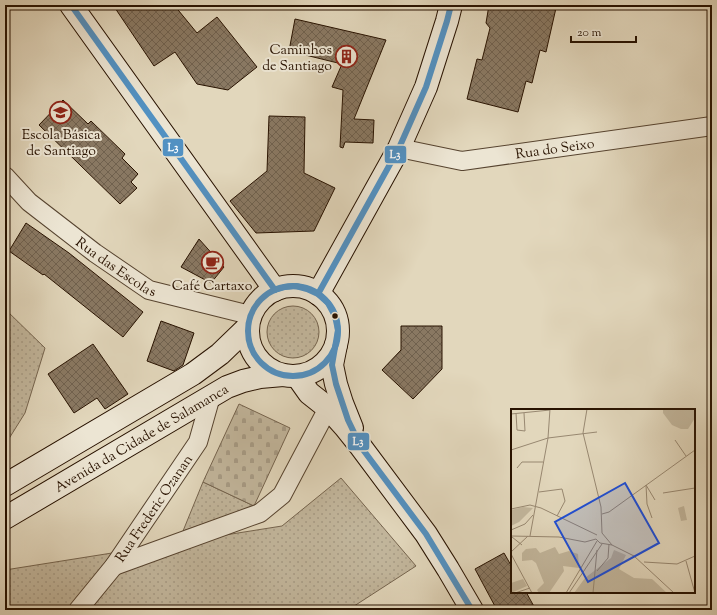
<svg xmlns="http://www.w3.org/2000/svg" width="717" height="615" font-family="'Sorts Mill Goudy',serif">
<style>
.grass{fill:url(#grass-dots);stroke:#75644e}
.cemetery{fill:url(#cemetery-stones);stroke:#75644e}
.building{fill:url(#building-cross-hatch);stroke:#281200}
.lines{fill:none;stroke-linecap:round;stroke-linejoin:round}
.street-casing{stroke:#56432f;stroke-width:20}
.secondary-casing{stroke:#281200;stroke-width:24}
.street{stroke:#ece5d3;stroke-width:18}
.secondary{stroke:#ece5d3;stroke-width:22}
.bus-1-casing{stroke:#ece5d3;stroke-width:9}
.bus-1{stroke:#5291c2;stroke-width:6}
.bus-dot{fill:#281200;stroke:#ece5d3;stroke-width:1.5}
.labels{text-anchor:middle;stroke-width:4;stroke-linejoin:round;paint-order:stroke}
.poi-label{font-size:14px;fill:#281200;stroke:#ece5d3}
.street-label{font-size:14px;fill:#281200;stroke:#ece5d3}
.inset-road{fill:none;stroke:#988871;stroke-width:1}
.view{fill:#1d4ed8;fill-opacity:0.15;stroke:#1d4ed8;stroke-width:2}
.inset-edge{fill:none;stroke:#281200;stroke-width:2}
.line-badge{stroke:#ece5d3;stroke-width:1.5}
.badge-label{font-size:11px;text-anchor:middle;font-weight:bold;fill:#fff}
</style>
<defs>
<pattern id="grass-dots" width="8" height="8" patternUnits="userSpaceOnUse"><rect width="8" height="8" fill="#c2b69c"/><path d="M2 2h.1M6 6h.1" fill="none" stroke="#a79b85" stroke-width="1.8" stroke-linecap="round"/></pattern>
<pattern id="cemetery-stones" width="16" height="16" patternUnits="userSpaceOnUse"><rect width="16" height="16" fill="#c2b69c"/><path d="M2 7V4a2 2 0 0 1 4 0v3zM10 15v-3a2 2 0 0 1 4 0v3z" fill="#a79b85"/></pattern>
<pattern id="building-cross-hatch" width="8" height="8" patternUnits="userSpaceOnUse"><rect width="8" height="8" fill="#897862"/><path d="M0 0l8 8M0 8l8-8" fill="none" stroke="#70614e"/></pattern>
</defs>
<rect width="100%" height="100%" fill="#e2d7bc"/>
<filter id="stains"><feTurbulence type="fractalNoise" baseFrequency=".005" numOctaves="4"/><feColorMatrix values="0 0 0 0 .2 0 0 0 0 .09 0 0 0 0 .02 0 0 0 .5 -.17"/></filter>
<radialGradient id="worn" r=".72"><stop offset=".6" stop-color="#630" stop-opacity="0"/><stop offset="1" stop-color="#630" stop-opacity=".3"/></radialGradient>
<!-- grass -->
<g class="grass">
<circle cx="293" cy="332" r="26"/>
<polygon points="5,309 45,348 25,413 5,445"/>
<polygon points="341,478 416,566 348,610 5,610 5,570 282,526"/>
<polygon points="203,482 254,506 183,531"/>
</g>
<!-- cemetery -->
<polygon class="cemetery" points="239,404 290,428 254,506 203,482"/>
<!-- building -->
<g class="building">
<polygon points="113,5 174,5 197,33 217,17 257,67 228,90 197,84 175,52 154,66"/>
<polygon points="489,5 546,5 556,8 546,52 540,50 532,83 526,81 518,112 467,99 477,59 482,60 490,28 486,23"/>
<polygon points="295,19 386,40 354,119 374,120 373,143 345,142 343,148 340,147 343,90 332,87 342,64 289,51"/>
<polygon points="63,100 88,124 91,121 125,154 122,158 138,174 131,182 137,188 120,204 39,125"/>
<polygon points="269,116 305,117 304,173 335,188 314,231 256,233 230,201 267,171"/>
<polygon points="26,223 69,253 143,312 123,337 44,274 43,275 9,251"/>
<polygon points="199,239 224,267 211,283 181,267"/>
<polygon points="161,321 194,333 183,365 174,371 147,361"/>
<polygon points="401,326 442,326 442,369 413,399 382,370 401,350"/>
<polygon points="93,344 128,394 105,409 97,398 74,413 48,374"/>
<polygon points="504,553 512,567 512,592 526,592 536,610 497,610 475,569"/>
</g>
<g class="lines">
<defs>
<g id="street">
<path id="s1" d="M399,148l63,13 250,-35"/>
<path id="s2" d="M5,176l24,26 66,51 54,37 101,25"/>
<polyline points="114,566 260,513 282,495 328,408"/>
<path id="s3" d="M78,610l36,-44 84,-124 13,-46"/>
</g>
<g id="secondary">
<polyline points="71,5 275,290"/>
<circle cx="293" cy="331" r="45"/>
<polyline points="318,294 399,148 426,87 447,21 451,5"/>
<polyline points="336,345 332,365 336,384 342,403 352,428"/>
<polyline points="297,376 309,393 328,408 345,427 361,447 426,534 448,569 472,610"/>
<polyline points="5,485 193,374 220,354 248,327"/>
<path id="s4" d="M5,518l222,-131 16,-6 17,-4 23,-2"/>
</g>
</defs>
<!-- street casing -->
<use href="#street" class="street-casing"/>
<!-- secondary casing -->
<use href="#secondary" class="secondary-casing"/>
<!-- street -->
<use href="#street" class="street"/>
<!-- secondary -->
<use href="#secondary" class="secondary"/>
<defs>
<g id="bus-1">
<polyline points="71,5 275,290"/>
<circle cx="293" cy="331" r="45"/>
<polyline points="275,290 285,287 296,286 307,289 318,294 328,303 335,316 338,330 332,365 336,384 348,420 361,447 426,534 472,610"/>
<polyline points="318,294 399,148 426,87 447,21 451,5"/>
</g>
</defs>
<!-- bus-1 casing -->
<use href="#bus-1" class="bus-1-casing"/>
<!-- bus-1 -->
<use href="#bus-1" class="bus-1"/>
</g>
<!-- icons -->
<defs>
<symbol id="building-ring" viewBox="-11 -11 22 22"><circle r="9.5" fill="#ece5d3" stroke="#8f2418" stroke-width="1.5"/><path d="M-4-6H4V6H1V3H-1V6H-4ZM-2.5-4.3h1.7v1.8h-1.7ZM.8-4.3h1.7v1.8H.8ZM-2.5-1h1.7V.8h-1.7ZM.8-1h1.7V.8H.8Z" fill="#8f2418"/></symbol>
<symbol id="school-ring" viewBox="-11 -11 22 22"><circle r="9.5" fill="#ece5d3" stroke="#8f2418" stroke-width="1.5"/><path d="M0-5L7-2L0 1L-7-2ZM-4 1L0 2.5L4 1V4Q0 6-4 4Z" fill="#8f2418"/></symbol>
<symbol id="cafe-ring" viewBox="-11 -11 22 22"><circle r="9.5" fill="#ece5d3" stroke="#8f2418" stroke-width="1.5"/><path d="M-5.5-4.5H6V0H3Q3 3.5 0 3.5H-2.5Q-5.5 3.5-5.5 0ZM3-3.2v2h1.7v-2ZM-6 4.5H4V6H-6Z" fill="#8f2418"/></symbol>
</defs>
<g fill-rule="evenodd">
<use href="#building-ring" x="334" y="44" width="25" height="25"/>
<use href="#school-ring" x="48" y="100" width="25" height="25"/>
<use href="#cafe-ring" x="200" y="250" width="25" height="25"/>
</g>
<!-- markers -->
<circle class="bus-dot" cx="335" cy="316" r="3.5"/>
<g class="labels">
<!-- poi labels -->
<g class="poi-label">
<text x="332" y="54" text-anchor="end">Caminhos<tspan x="332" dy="16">de Santiago</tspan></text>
<text x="61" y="139">Escola Básica<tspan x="61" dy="16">de Santiago</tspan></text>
<text x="212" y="290">Café Cartaxo</text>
</g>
<!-- street labels -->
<g class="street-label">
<text dy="5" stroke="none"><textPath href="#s1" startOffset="158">Rua do Seixo</textPath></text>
<text dy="5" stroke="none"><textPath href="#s2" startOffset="144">Rua das Escolas</textPath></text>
<text dy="5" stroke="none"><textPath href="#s4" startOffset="158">Avenida da Cidade de Salamanca</textPath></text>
<text dy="5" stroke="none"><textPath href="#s3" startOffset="127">Rua Frederic Ozanan</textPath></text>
</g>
</g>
<!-- overview -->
<g transform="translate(511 409)">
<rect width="184" height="184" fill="#e2d7bc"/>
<path d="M12,98l10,1 -14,14 -8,4v-16zM44,138l4,7 10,-3 9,3 1,14 -16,-2 1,5 -15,22h-10l-2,-3 7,-7 -8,-20 -4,-3 -10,1v-8l4,-4 10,-1 4,5zM103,141l12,5 -7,14 15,9 18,1 15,14h-93l11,-15 26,-20zM12,170l4,7 -16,7v-10z" fill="#c2b69c"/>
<path d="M152,0h32v9l-7,11h-7l-9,-4 -9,-12z" fill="#c2b69c"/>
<path d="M173,97l3,14 -6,1 -3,-13z" fill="#c2b69c"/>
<path class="inset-road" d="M76,0l-4,24 18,74 1,26M5,4l1,17 8,1 -1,-18M0,5l39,-4M164,31l11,16M0,41l37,-12 49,-6M6,59l5,-6h21M135,76l1,19 5,14M135,76l9,15M28,83l23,-3 3,12 -8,15M152,84l32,-5M0,100l19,-4 11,3 56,27M91,105l7,-2 86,-62M0,121l14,-6 8,-9M91,124l10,12M0,127l48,1 26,5 11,-3M19,127l18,-98 2,-29M1,128l10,8M85,130l4,4 12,2 22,11 40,37M0,143l17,-16M0,145l21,39M175,152l9,32M133,153l33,2 18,-8M86,162l11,-13 1,-14M4,184l15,-5M55,184l31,-52M58,184l33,-49M82,184l4,-43"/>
<path class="view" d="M114,74l34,60 -71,39 -33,-60z"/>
<rect width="184" height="184" class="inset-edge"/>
</g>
<g class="line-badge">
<rect x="162" y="138" width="22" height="19" rx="4" fill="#5291c2"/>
<rect x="384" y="145" width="23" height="19" rx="4" fill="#5291c2"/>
<rect x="347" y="432" width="23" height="19" rx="4" fill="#5291c2"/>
</g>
<g class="badge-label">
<text x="173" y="151">L3</text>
<text x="395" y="158">L3</text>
<text x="358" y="445">L3</text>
</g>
<!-- margin -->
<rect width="717" height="615" fill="none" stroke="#e2d7bc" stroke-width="20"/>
<rect x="6" y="6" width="705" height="603" fill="none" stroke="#281200" stroke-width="2"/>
<rect x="10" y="10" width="697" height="595" fill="none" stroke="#281200"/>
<!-- scale -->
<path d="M571 36v6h65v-6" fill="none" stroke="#281200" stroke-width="2"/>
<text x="577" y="36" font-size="12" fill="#281200" stroke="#ece5d3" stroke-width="3" paint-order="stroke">20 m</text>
<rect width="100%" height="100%" filter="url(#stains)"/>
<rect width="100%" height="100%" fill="url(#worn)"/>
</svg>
